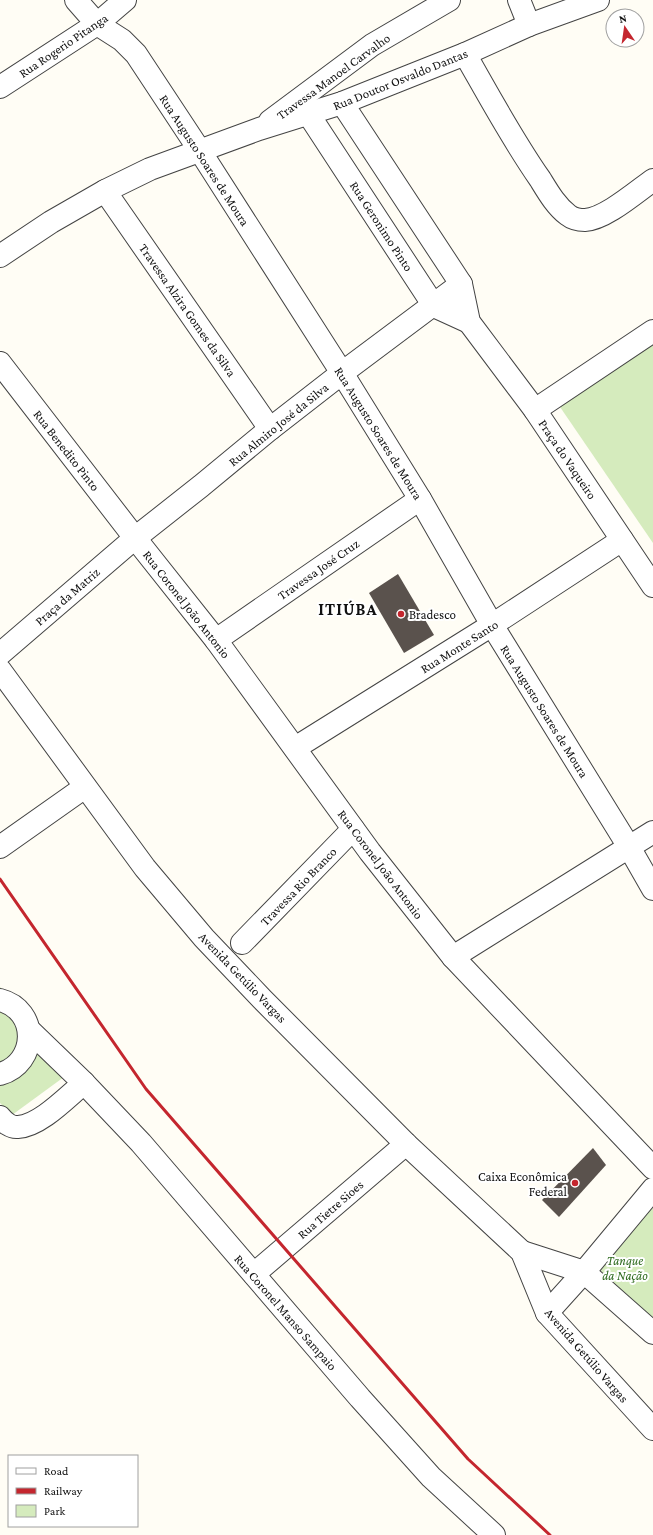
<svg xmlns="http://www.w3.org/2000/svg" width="653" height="1535" font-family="'Crimson Pro',serif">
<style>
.green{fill:#d5ebbd}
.building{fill:#5a524d}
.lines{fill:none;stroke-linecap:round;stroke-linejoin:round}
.minor-casing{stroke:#444;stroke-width:24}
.minor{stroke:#fff;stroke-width:22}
.rail{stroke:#c4262e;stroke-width:3}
.poi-dot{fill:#c4262e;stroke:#fff;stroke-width:1.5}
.labels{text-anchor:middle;stroke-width:4;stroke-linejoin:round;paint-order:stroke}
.street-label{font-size:13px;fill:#111;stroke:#fff}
.poi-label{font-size:13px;fill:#111;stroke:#fff;text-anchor:start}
.park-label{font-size:13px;font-style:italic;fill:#2f6b1f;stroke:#fff}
.district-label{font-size:17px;font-weight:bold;letter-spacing:1px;fill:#111;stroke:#fff}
</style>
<rect width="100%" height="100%" fill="#fffdf5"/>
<!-- green -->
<g class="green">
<polygon points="653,337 653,543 558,404"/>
<polygon points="0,987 79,1066 12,1115 0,1103"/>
<polygon points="653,1191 653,1322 584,1272"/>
</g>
<!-- building -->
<g class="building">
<polygon points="398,574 434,635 404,653 369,593"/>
<polygon points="593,1148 606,1165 559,1217 542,1200"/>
</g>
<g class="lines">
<defs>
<g id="minor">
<polyline points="76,0 97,24 122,40 136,54 200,151 342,373 420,499 492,625 629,847 653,889"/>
<polyline points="519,0 529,25"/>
<path d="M465,54c24,42 47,85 75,125 8,13 16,27 28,36 5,4 11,5 17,5 20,-1 51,-28 68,-40"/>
<polyline points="0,87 97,24 125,0"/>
<polyline points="342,103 461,284 469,322 535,410 653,586"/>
<polyline points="309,115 434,306 469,322"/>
<polyline points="270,121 372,45 449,0"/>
<polyline points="105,191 270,429"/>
<polyline points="0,256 51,222 105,191 150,169 259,129 342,103 465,54 529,25 598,0"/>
<polyline points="0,363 135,538 216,640 370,852 453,957 653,1168"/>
<polyline points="535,410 653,331"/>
<polyline points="216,640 420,499"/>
<polyline points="0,654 135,538 201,486 270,429 342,373 461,284"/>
<polyline points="0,670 145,868 204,938 262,999 406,1144 522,1252 547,1313 653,1429"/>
<polyline points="295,748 492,625 622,540"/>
<polyline points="0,847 85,787"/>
<polyline points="242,943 353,829"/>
<polyline points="453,957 653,832"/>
<path d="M0,1000c39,10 38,63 0,74"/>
<polyline points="29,1030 84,1083 141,1143 360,1398 431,1477 494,1535"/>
<path d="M0,1117c4,5 11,11 18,10 22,-1 50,-31 66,-44"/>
<polyline points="522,1252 584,1272 653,1333"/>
<polyline points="254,1274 406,1144"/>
<polyline points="547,1313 584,1272 653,1189"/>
</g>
</defs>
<!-- minor casing -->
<use href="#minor" class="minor-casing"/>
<!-- minor -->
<use href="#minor" class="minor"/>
<!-- rail -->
<polyline class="rail" points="0,879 146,1089 468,1459 550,1535"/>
</g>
<!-- markers -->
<g class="poi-dot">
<circle cx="401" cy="614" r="4"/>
<circle cx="575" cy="1183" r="4"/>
</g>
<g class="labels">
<!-- street labels -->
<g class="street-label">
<text transform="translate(63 45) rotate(-34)" y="5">Rua Rogerio Pitanga</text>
<text transform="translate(333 76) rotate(-36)" y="5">Travessa Manoel Carvalho</text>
<text transform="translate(400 79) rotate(-22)" y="5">Rua Doutor Osvaldo Dantas</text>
<text transform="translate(205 160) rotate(57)" y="5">Rua Augusto Soares de Moura</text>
<text transform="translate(382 226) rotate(57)" y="5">Rua Geronimo Pinto</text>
<text transform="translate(188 310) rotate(55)" y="5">Travessa Alzira Gomes da Silva</text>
<text transform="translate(278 424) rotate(-39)" y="5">Rua Almiro José da Silva</text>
<text transform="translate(379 433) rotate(58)" y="5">Rua Augusto Soares de Moura</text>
<text transform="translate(67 450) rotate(52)" y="5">Rua Benedito Pinto</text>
<text transform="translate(568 459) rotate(56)" y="5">Praça do Vaqueiro</text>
<text transform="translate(318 569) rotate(-35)" y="5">Travessa José Cruz</text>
<text transform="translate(67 596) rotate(-41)" y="5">Praça da Matriz</text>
<text transform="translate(187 604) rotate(52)" y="5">Rua Coronel João Antonio</text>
<text transform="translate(459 646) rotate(-32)" y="5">Rua Monte Santo</text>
<text transform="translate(545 711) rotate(58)" y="5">Rua Augusto Soares de Moura</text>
<text transform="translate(381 864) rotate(53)" y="5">Rua Coronel João Antonio</text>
<text transform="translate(298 886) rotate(-46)" y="5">Travessa Rio Branco</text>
<text transform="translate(243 977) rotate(46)" y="5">Avenida Getúlio Vargas</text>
<text transform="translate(330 1209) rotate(-41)" y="5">Rua Tietre Sioes</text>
<text transform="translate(286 1312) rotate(49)" y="5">Rua Coronel Manso Sampaio</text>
<text transform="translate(587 1355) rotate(49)" y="5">Avenida Getúlio Vargas</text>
</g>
<!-- poi labels -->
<g class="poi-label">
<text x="409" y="619">Bradesco</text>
<text x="567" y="1181" text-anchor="end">Caixa Econômica<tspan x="567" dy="15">Federal</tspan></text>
</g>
<!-- park labels -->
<g class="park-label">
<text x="625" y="1265">Tanque<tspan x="625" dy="15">da Nação</tspan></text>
</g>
<!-- district labels -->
<g class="district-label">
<text x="348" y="615">ITIÚBA</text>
</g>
</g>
<!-- legend -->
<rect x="8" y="1455" width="130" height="72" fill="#ffffff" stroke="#a0a0a0"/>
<rect x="16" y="1468" width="20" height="6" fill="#ffffff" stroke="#a0a0a0"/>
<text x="44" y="1475" font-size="12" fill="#111111">Road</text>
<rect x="16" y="1488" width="20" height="6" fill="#c4262e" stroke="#a0a0a0"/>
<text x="44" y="1495" font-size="12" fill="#111111">Railway</text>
<rect x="16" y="1505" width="20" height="12" fill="#d5ebbd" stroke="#a0a0a0"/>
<text x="44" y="1515" font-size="12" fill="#111111">Park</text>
<!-- north arrow -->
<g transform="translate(625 28) rotate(347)"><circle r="19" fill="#ffffff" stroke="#a0a0a0"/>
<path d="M0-3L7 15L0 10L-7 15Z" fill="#c4262e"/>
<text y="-6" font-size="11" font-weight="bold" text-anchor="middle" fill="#111111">N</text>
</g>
</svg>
